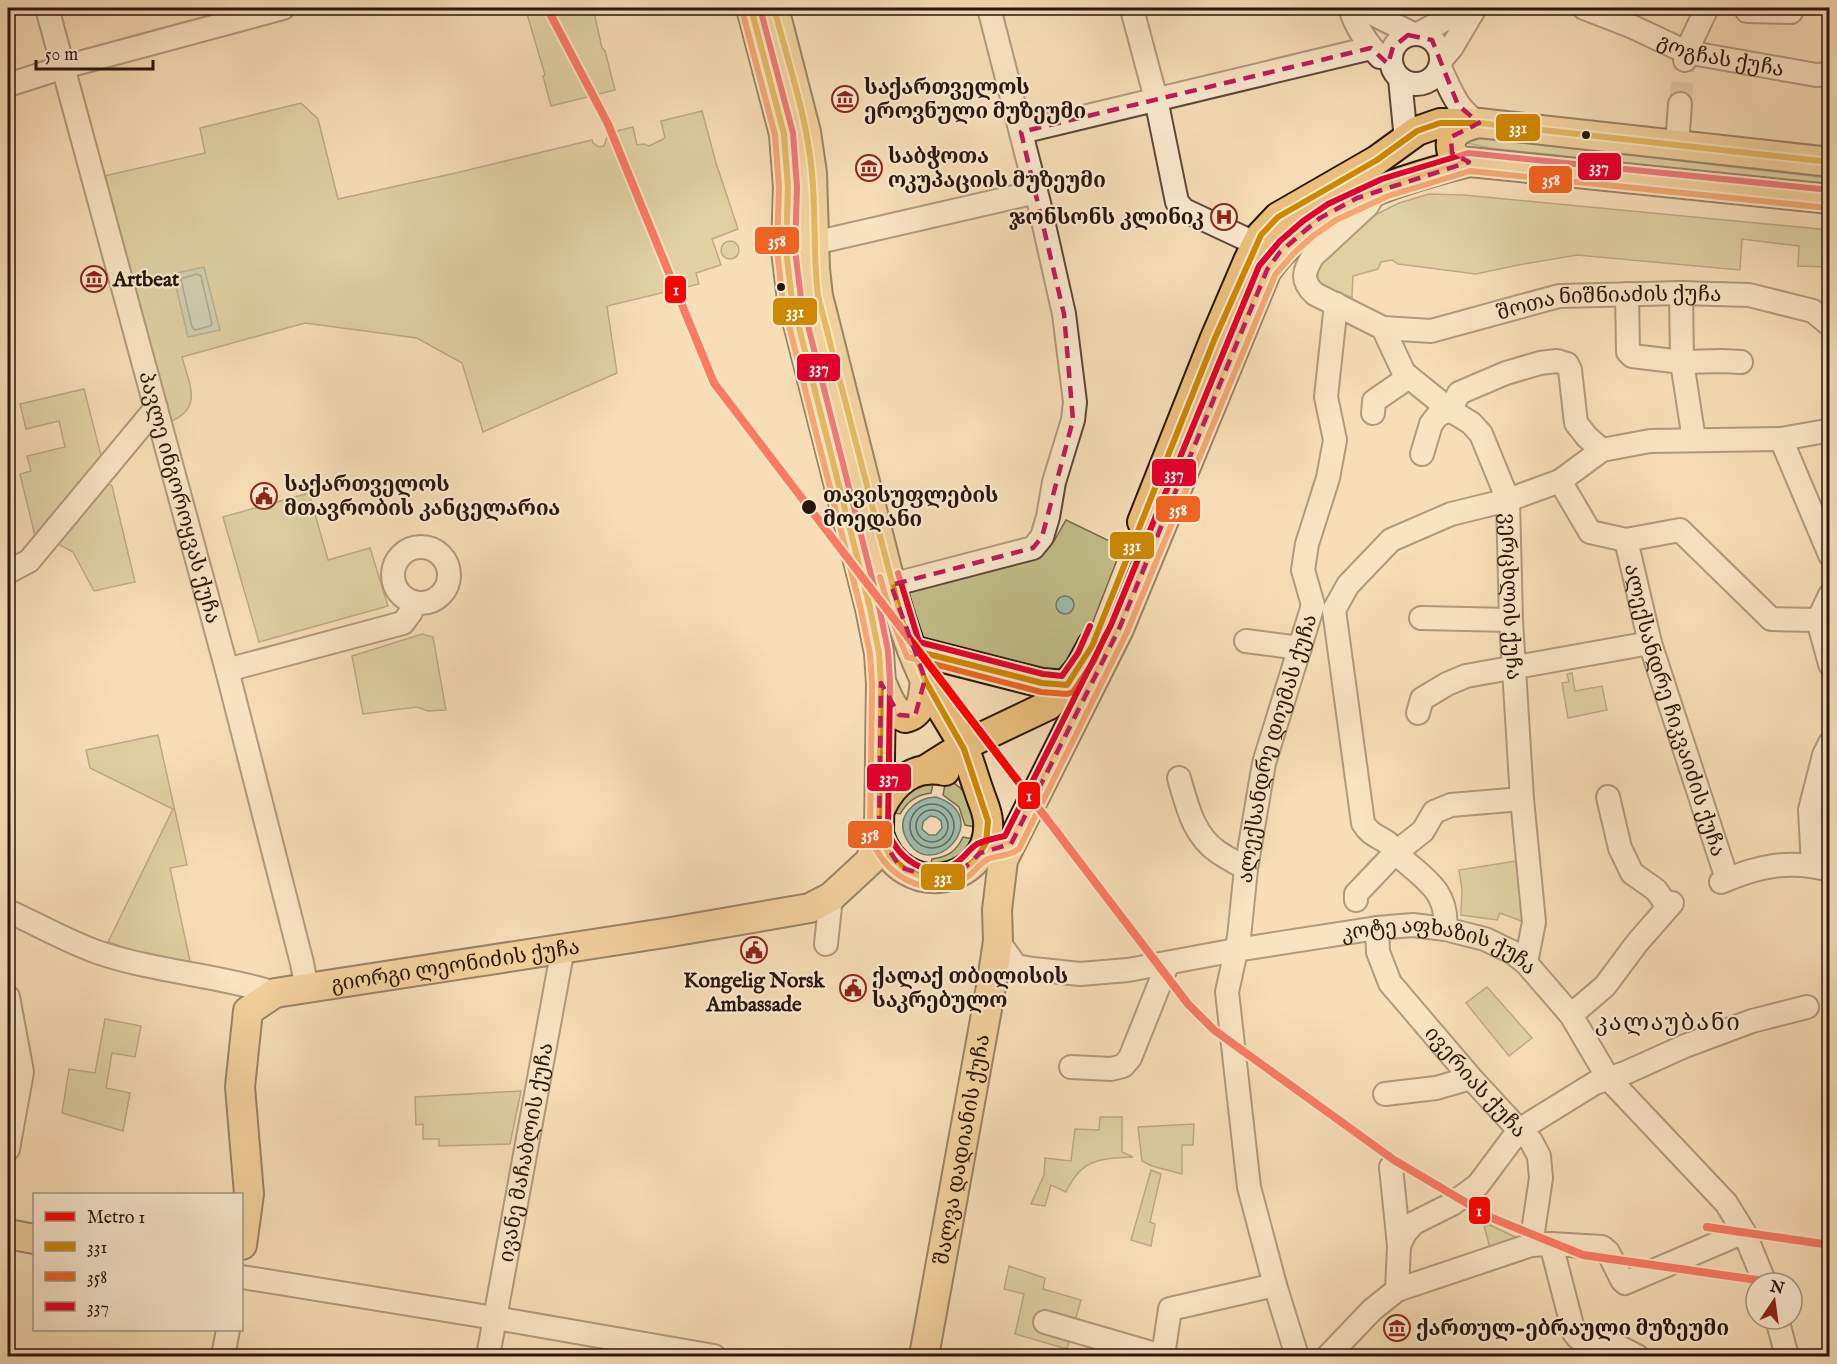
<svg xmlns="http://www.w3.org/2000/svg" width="1837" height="1364" font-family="'IM FELL English','Noto Serif Georgian',serif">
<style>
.green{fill:#c2c08a;stroke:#766b4b;stroke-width:1.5}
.water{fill:#9dbcad;stroke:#6f7a6d;stroke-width:1.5;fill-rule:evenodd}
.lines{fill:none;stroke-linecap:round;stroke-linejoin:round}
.shore{stroke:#63695c;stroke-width:1.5}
.minor-tunnel{stroke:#ceb695;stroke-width:22;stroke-dasharray:22 11;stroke-linecap:butt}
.minor-casing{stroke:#5c4837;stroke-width:26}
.major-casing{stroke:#29160c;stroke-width:32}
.minor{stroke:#faead0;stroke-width:22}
.major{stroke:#ecbf7c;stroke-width:28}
.bus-1-casing{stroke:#faead0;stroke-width:10}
.bus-2-casing{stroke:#faead0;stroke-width:10}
.bus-3-casing{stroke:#faead0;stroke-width:10}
.bus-1{stroke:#ce8902;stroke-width:6}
.bus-2{stroke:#f26522;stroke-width:6}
.bus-3{stroke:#e4002b;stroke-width:6}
.metro-1-casing{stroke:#faead0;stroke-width:12}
.metro-1{stroke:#f00;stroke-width:8}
.marked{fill:none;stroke:#c2185b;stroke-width:4.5;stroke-dasharray:12 8;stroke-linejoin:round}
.bus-dot{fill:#29160c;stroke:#faead0;stroke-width:2}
.labels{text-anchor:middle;stroke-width:4.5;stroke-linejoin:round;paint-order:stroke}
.street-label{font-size:21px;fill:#29160c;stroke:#faead0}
.poi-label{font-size:21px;font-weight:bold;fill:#29160c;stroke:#faead0;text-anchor:start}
.stop-label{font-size:21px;font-weight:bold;fill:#29160c;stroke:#faead0;text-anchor:start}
.quarter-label{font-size:24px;letter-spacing:1.5px;fill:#29160c;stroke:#faead0}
.line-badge{stroke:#faead0;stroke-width:2}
.badge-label{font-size:16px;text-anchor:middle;font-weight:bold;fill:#fff}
</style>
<rect width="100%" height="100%" fill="#f7deb7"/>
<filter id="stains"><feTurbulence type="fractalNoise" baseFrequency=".00333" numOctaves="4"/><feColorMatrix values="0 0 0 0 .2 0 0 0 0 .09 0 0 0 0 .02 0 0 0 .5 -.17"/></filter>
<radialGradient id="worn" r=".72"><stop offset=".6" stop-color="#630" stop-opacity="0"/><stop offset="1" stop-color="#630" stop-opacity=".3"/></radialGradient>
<!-- green -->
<g class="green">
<polygon points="557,8 593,8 602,48 605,51 615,90 551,106 543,76 545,75 527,14"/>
<path d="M301,103l17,16 20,80 122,-27 132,-32 1,3 6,4 5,-1 3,-9 10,-3v-3l16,-4 4,18 7,-1 5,2 16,-8 -4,-17 41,-10 14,52 22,66 -26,10 9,26 -25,8 3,11 -92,22 10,67 -134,59 -21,-69 -45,-25 -112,-15 -123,34c7,27 22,52 -13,65l-65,-246 101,-23 -5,-25z"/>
<polygon points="1472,137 1829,178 1829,185 1489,148 1467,143 1465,140"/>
<path d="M1429,194l35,1 365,35v37l-31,-1 1,-20 -57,-7 -2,31 -163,-15 -59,10 -42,9 -78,-10 -6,-4 -11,2 -3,7 -25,7 -1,21c-12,-3 -26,-5 -34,-15v-11l6,-14 47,-40 28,-14z"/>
<circle cx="730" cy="250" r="9"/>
<polygon points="84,389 103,463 37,544 20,474 31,471 27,456 65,447 59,421 26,429 20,404"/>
<polygon points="102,479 112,486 135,582 94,591 73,552 53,541"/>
<polygon points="309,493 328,560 370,548 388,606 259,642 223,517"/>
<polygon points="1066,520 1122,547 1080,655 1054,676 922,640 907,590 1045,546 1054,541"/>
<polygon points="422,634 433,637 446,710 428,711 417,707 363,714 352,656"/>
<polygon points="1572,673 1575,691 1602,686 1607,710 1568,718 1562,683 1569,682 1567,674"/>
<polygon points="158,735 187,865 170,868 191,966 143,954 108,942 173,809 90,768 86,750"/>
<path d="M934,779l-3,14c-15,2 -23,8 -31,21l-6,-1 10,-20z"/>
<path d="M946,779c25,12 26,23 29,48l-10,-2 -6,-18 -16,-12z"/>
<path d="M1829,813v45c-11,-11 -11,-29 -6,-44z"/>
<path d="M963,837l10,2c-11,23 -20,24 -43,29l2,-9c15,-2 24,-7 31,-22z"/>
<polygon points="1522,860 1527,923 1500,913 1497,920 1461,915 1462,890 1459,870"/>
<polygon points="1487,987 1532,1038 1509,1056 1466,1003"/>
<polygon points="105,1019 141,1026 135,1057 112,1053 106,1088 130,1093 123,1131 62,1113 69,1069 95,1073"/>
<polygon points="521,1091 510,1144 439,1146 439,1139 423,1139 423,1124 416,1125 415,1097"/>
<path d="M1100,1117h22v35l11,5c-34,2 -51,1 -67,35l-15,-7 -6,21 -14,-2 13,-29 1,-17 26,3 4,-32 24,1z"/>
<polygon points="1194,1124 1193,1145 1182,1145 1182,1174 1152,1166 1142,1161 1138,1127"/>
<polygon points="1151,1170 1161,1174 1150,1222 1155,1224 1151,1246 1131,1240"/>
<polygon points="1490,1225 1528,1243 1492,1255 1484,1226"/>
<polygon points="1009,1266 1045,1278 1043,1289 1081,1300 1067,1349 1015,1334 1024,1294 1004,1289"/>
</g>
<!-- water -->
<g class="water">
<polygon points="204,267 220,330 188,337 173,274"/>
<circle cx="1065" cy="605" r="9"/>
<path d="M936,797c61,20 -6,90 -30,41 -11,-22 9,-40 30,-41zM930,816l6,1 5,4 1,7 -6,7h-7l-7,-6 1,-7z"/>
</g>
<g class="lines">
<!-- shore -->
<g class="shore">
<polygon points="197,274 201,276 212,324 210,326 195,330 192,327 181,280 183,278"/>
<circle cx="932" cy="826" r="22"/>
<circle cx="932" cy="826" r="16"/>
</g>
<!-- minor-tunnel -->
<polyline class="minor-tunnel" points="1680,104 1685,60"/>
<defs>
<g id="minor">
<path id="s1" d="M47,8l180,662 75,293 5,26"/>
<path d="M1350,8c5,17 17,36 30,49"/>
<polyline points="1361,8 1413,34"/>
<path id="s2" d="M1584,8l49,19 53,25 130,23 14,-1"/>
<polyline points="1746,8 1747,11 1791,12"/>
<polyline points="1133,13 1156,99 1177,202 1184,210 1248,240 1255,246"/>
<circle cx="1416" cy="59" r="25"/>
<polyline points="1418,34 1467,8"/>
<polyline points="1441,60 1452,47 1475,8"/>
<polyline points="1685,60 1686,52 1707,8"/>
<path d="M1440,68c12,24 16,41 39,55"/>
<polyline points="1400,79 1405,130 1404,142"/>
<polyline points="8,85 64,67 283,8"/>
<polyline points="1021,132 1371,48"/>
<polyline points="1677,145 1680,104"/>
<path id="s3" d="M1375,193l-8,13 -54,50c-10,16 -12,25 2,38l68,34 21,45 46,37 21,13 10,11 27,66 3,120 11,179 12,123 -8,41"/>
<polyline points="814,243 1036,192"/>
<polyline points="1681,293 1682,362 1694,440"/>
<polyline points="1627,294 1628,352 1632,356 1682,362 1722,361 1741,362"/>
<path id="s4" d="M1383,328l48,3 128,-35 122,-3 68,2 64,16 17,14"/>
<polyline points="1373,413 1374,401 1409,377"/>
<polyline points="1781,439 1830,555"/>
<polyline points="1422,454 1431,424 1438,415 1450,410 1459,393 1506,373 1540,363 1557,361 1567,364 1570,370 1576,423 1587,437 1602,450"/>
<polyline points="1560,481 1590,532 1626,540 1680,530 1771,619 1818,620"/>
<path id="s5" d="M1626,540l24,103 77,236"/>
<circle cx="421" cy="575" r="28"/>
<polyline points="8,572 29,561 156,408"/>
<polyline points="891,585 1033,548 1042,537 1048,517 1054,482 1073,420 1075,402 1064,314 1039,203 989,8"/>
<polyline points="1830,595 1818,620 1830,664"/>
<polyline points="1334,610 1348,585 1391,540 1451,514 1508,500 1560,481 1602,450 1650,441 1781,439 1826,431"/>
<path d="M1334,610l29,213c7,12 15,13 25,20 5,4 7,10 12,14 25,22 49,35 45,72"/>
<polyline points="1421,618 1511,620"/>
<polyline points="1246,641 1300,648"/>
<polyline points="227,670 403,623 411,612 413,602"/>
<polyline points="1418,713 1422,699 1447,684 1466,676 1650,643"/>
<path d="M1179,778c8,27 14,57 39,74 9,6 19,11 28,17"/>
<polyline points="1608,797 1620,848 1632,873 1656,890 1668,907"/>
<polyline points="1813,866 1810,810 1824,755 1830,743"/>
<path d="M1721,882c37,-16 69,-23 109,-12"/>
<polyline points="1356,900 1356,894 1395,853 1423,831 1434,812 1451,805 1522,799"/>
<path d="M8,911c29,13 62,32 92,42 57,19 118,22 175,40"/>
<path id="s6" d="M1377,928l1,24 12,31 81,95 48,52 12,11 8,15 2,22 -10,67"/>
<path id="s7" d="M998,941l18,25 17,3 47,5 48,-4 108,-20 141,-22 36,-3 32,4 40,10 27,13 14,11 45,52 37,63 118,125 18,29 21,51"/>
<polyline points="826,944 831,897"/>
<polyline points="8,997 22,1072 8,1149"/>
<polyline points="1571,1015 1605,986 1637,943 1672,903"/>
<polyline points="1071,1067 1111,1069 1123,1066 1130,1058 1168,963"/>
<polyline points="1385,1094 1436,1088 1471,1078"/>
<polyline points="1391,1167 1399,1246"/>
<polyline points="1551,1244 1574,1333 1578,1338 1617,1346 1637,1356"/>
<polyline points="242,1277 507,1320 714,1356"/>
<polyline points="1397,1290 1531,1245 1551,1244 1602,1247 1608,1252 1622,1280 1625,1283 1744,1232"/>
<polyline points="1777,1319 1787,1356"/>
<polyline points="1045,1322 1162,1356"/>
<polyline points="223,1356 228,1330"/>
<path id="s8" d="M488,1356l75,-408"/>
<polyline points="1163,1356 1170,1309 1275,1285"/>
<path id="s9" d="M1297,1356l-22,-71 -26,-98 -22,-195 12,-55 7,-68 18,-106 49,-158 -10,-35 4,-26 21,-66 7,-38 -9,-43 10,-93"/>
<polyline points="1328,1356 1372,1310 1397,1290 1399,1246 1405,1233 1414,1223 1452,1204 1478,1185 1519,1130 1595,1083 1625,1073 1685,1046 1752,1021 1807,1007"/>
</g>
<g id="major">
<path d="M751,8l33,126 4,53 -2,63 6,50 78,308 9,45 2,30 -2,151c22,70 114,50 109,-13 -1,-11 -6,-20 -9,-30 -6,-16 -10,-33 -17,-48 -12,-21 -26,-42 -37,-63 -15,-30 -25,-63 -34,-95l-73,-289 -3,-27 -3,-96 -6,-41 -32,-124"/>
<path d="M1479,123c-16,4 -33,9 -27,30l8,8 370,38"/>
<polyline points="1142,522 1215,338 1248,261 1261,235 1278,217 1377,160 1417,131 1440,123 1479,123 1830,162"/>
<polyline points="912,650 1042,683 1067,685"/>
<path d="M882,684c6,12 10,28 23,34 19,-4 18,-23 20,-39"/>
<polyline points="925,770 963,746 1049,705 1079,669 1092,645"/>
<path d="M881,808c12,-26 34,-44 64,-37"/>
<polyline points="8,1234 34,1239"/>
<path id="s10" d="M242,1245l7,-51 -9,-107 8,-76 27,-18 396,-61 139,-24 21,-11 39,-36 9,-27"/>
<path id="s11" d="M924,1356l68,-375 6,-40 -1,-31 6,-50 116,-231 148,-359c47,-65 127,-89 202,-108"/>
</g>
</defs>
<!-- minor casing -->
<use href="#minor" class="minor-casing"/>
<!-- major casing -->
<use href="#major" class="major-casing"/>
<!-- minor -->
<use href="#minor" class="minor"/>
<!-- major -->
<use href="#major" class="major"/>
<defs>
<g id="bus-1">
<path d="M751,8l33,126 4,53 -2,63 6,50 78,308 9,45 2,30 -2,151 11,22 16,14 18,7h20l18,-6 14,-12 10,-16 2,-22 -24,-72 -39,-69 -23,-59 -84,-325c-5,-41 -2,-82 -6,-123 -5,-56 -24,-111 -38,-165"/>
<polyline points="912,650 1042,683 1067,685 1092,646 1215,338 1261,235 1278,217 1377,160 1417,131 1440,123 1479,123 1830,162"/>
</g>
<g id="bus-2">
<path d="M742,10l33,125 4,52 -2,63 6,52 78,308 9,44 2,29 -2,153c14,38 52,64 93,44 10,-5 15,-16 25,-21 10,-4 22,-3 31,-10l108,-217 148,-357 18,-21 20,-18 23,-16 52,-24 82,-25 359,37"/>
<polyline points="880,577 893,622 907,657 1041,692 1067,694 1073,692 1094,661 1106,634"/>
</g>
<g id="bus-3">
<path d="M760,8l33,125 4,54 -2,63 6,48 78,308 9,45 2,31 -2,150c11,27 39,49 68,31 8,-5 13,-14 21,-19 9,-4 19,-6 28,-8l106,-211 148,-359 21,-25 23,-20 25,-17 54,-25 86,-26 362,37"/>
<polyline points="898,573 919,642 1043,674 1062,676 1078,653 1090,626"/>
</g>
</defs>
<!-- bus-1 casing -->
<use href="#bus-1" class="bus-1-casing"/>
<!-- bus-2 casing -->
<use href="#bus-2" class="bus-2-casing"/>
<!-- bus-3 casing -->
<use href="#bus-3" class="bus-3-casing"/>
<!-- bus-1 -->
<use href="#bus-1" class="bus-1"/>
<!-- bus-2 -->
<use href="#bus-2" class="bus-2"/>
<!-- bus-3 -->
<use href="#bus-3" class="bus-3"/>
<defs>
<g id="metro-1">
<polyline points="547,8 608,124 714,383 1188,1004 1214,1030 1394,1160 1492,1218 1583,1255 1778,1283"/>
<polyline points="1707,1227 1830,1245"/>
</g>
</defs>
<!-- metro-1 casing -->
<use href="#metro-1" class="metro-1-casing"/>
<!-- metro-1 -->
<use href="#metro-1" class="metro-1"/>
</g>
<!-- marked area -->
<path d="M0 0H1837V1364H0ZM1408,35l24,5 26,65 21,18 -28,14 1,16 17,9 -112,36 -37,20 -40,34 -13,18 -148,359 -108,215 -31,9 -19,18 -24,8 -37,-12 -21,-33 2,-151 18,32 16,1 10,-37 -34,-94 142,-37 9,-11 31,-117 -9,-106 -43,-182 350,-84 17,16 5,-17z" fill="#f7deb7" fill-opacity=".55" fill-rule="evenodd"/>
<path class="marked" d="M1408,35l24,5 26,65 21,18 -28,14 1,16 17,9 -112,36 -37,20 -40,34 -13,18 -148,359 -108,215 -31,9 -19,18 -24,8 -37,-12 -21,-33 2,-151 18,32 16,1 10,-37 -34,-94 142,-37 9,-11 31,-117 -9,-106 -43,-182 350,-84 17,16 5,-17z"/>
<!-- icons -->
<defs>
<symbol id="museum-ring" viewBox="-11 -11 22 22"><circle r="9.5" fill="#faead0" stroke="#8f2418" stroke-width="1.5"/><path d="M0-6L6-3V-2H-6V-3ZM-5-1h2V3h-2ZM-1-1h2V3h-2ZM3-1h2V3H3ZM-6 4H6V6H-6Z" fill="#8f2418"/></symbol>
<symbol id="hospital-ring" viewBox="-11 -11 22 22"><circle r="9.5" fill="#faead0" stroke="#8f2418" stroke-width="1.5"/><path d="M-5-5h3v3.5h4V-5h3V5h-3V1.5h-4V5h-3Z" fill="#8f2418"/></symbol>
<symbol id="civic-ring" viewBox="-11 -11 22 22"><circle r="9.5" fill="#faead0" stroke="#8f2418" stroke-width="1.5"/><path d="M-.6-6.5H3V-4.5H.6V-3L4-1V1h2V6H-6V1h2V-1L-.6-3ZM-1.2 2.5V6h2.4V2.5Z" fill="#8f2418"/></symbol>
</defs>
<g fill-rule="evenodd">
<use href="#museum-ring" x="830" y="84" width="30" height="30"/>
<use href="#museum-ring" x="854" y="153" width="30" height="30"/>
<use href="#hospital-ring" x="1209" y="202" width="30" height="30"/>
<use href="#museum-ring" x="79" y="264" width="30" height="30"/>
<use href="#civic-ring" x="249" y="481" width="30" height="30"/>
<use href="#civic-ring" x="739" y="935" width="30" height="30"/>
<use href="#civic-ring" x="838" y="973" width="30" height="30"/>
<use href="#museum-ring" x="1382" y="1313" width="30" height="30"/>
</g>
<!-- markers -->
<g class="bus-dot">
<circle cx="1586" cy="135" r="5"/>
<circle cx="781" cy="287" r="5"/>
<circle cx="809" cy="507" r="8"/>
</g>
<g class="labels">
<!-- street labels -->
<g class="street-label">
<text dy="7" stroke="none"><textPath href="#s2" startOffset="146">გოგჩას ქუჩა</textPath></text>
<text dy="7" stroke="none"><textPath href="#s4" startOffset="230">შოთა ნიშნიაძის ქუჩა</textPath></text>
<text dy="7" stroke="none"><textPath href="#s1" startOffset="507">პავლე ინგოროყვას ქუჩა</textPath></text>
<text dy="7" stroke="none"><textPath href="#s3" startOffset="524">ვერცხლის ქუჩა</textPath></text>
<text dy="7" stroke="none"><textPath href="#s5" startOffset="177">ალექსანდრე ჩიკვაიძის ქუჩა</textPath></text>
<text dy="7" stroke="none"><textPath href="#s9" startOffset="621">ალექსანდრე დიუმას ქუჩა</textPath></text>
<text dy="7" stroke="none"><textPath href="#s7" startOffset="462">კოტე აფხაზის ქუჩა</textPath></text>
<text dy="7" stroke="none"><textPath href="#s10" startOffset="450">გიორგი ლეონიძის ქუჩა</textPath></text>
<text dy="7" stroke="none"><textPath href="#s6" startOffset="188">ივერიას ქუჩა</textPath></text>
<text dy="7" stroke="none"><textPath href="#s11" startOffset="210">შალვა დადიანის ქუჩა</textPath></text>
<text dy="7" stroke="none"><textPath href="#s8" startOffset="207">ივანე მაჩაბლის ქუჩა</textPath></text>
</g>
<!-- poi labels -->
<g class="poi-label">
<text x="864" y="94">საქართველოს<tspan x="864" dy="24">ეროვნული მუზეუმი</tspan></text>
<text x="888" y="163">საბჭოთა<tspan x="888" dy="24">ოკუპაციის მუზეუმი</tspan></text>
<text x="1204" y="224" text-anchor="end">ჯონსონს კლინიკ</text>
<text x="113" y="286">Artbeat</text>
<text x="284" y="491">საქართველოს<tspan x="284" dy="24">მთავრობის კანცელარია</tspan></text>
<text x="872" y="983">ქალაქ თბილისის<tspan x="872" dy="24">საკრებულო</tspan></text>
<text x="754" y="987" text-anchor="middle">Kongelig Norsk<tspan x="754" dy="24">Ambassade</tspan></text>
<text x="1416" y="1335">ქართულ-ებრაული მუზეუმი</text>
</g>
<!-- stop labels -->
<g class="stop-label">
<text x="823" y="502">თავისუფლების<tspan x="823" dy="24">მოედანი</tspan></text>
</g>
<!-- quarter labels -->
<g class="quarter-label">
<text x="1668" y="1030">კალაუბანი</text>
</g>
</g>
<g class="line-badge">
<rect x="1495" y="113" width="46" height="29" rx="6" fill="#ce8902"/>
<rect x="1577" y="152" width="45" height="29" rx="6" fill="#e4002b"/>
<rect x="1528" y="165" width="45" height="29" rx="6" fill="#f26522"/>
<rect x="754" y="226" width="46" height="29" rx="6" fill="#f26522"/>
<rect x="664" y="275" width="23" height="29" rx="6" fill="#f00"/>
<rect x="772" y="297" width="46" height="29" rx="6" fill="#ce8902"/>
<rect x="796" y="353" width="45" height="29" rx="6" fill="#e4002b"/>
<rect x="1151" y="458" width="46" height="29" rx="6" fill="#e4002b"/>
<rect x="1155" y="495" width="46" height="28" rx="6" fill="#f26522"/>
<rect x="1109" y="531" width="46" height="29" rx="6" fill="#ce8902"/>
<rect x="866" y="763" width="46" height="29" rx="6" fill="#e4002b"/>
<rect x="1017" y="781" width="24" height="29" rx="6" fill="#f00"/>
<rect x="847" y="820" width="46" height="29" rx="6" fill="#f26522"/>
<rect x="920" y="863" width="46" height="28" rx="6" fill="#ce8902"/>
<rect x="1468" y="1196" width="23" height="29" rx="6" fill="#f00"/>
</g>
<g class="badge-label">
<text x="1518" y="133">331</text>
<text x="1599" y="172">337</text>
<text x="1551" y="185">358</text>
<text x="777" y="246">358</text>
<text x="676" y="295">1</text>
<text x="795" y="317">331</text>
<text x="819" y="373">337</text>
<text x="1174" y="479">337</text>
<text x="1178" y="515">358</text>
<text x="1132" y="551">331</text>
<text x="889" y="783">337</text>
<text x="1029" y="801">1</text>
<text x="870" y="840">358</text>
<text x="943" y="883">331</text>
<text x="1479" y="1216">1</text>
</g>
<!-- margin -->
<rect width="1837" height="1364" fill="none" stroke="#f7deb7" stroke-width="30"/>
<rect x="9" y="9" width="1819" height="1346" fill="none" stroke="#29160c" stroke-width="3"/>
<rect x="15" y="15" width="1807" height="1334" fill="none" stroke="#29160c" stroke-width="1.5"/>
<!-- legend -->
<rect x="33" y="1193" width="210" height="138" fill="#faead0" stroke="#a69582" stroke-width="1.5"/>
<rect x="45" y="1212" width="30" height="9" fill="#ff0000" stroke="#a69582" stroke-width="1.5"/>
<text x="87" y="1223" font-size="18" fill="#29160c">Metro 1</text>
<rect x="45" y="1242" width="30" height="9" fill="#ce8902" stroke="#a69582" stroke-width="1.5"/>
<text x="87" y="1253" font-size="18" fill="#29160c">331</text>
<rect x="45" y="1272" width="30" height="9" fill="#f26522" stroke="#a69582" stroke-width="1.5"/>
<text x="87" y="1283" font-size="18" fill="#29160c">358</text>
<rect x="45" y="1302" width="30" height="9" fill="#e4002b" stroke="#a69582" stroke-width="1.5"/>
<text x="87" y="1313" font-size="18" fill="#29160c">337</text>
<!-- north arrow -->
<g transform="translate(1774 1301) rotate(13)"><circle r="28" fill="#faead0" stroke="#a69582" stroke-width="1.5"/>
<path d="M0-4.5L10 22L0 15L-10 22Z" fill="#8f2418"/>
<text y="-9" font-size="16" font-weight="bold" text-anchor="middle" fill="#29160c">N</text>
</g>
<!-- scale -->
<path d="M36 60v9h117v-9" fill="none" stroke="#29160c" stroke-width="3"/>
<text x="45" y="60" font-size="18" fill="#29160c" stroke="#faead0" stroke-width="4.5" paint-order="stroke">50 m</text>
<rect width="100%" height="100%" filter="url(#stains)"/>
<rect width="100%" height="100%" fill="url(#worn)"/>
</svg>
